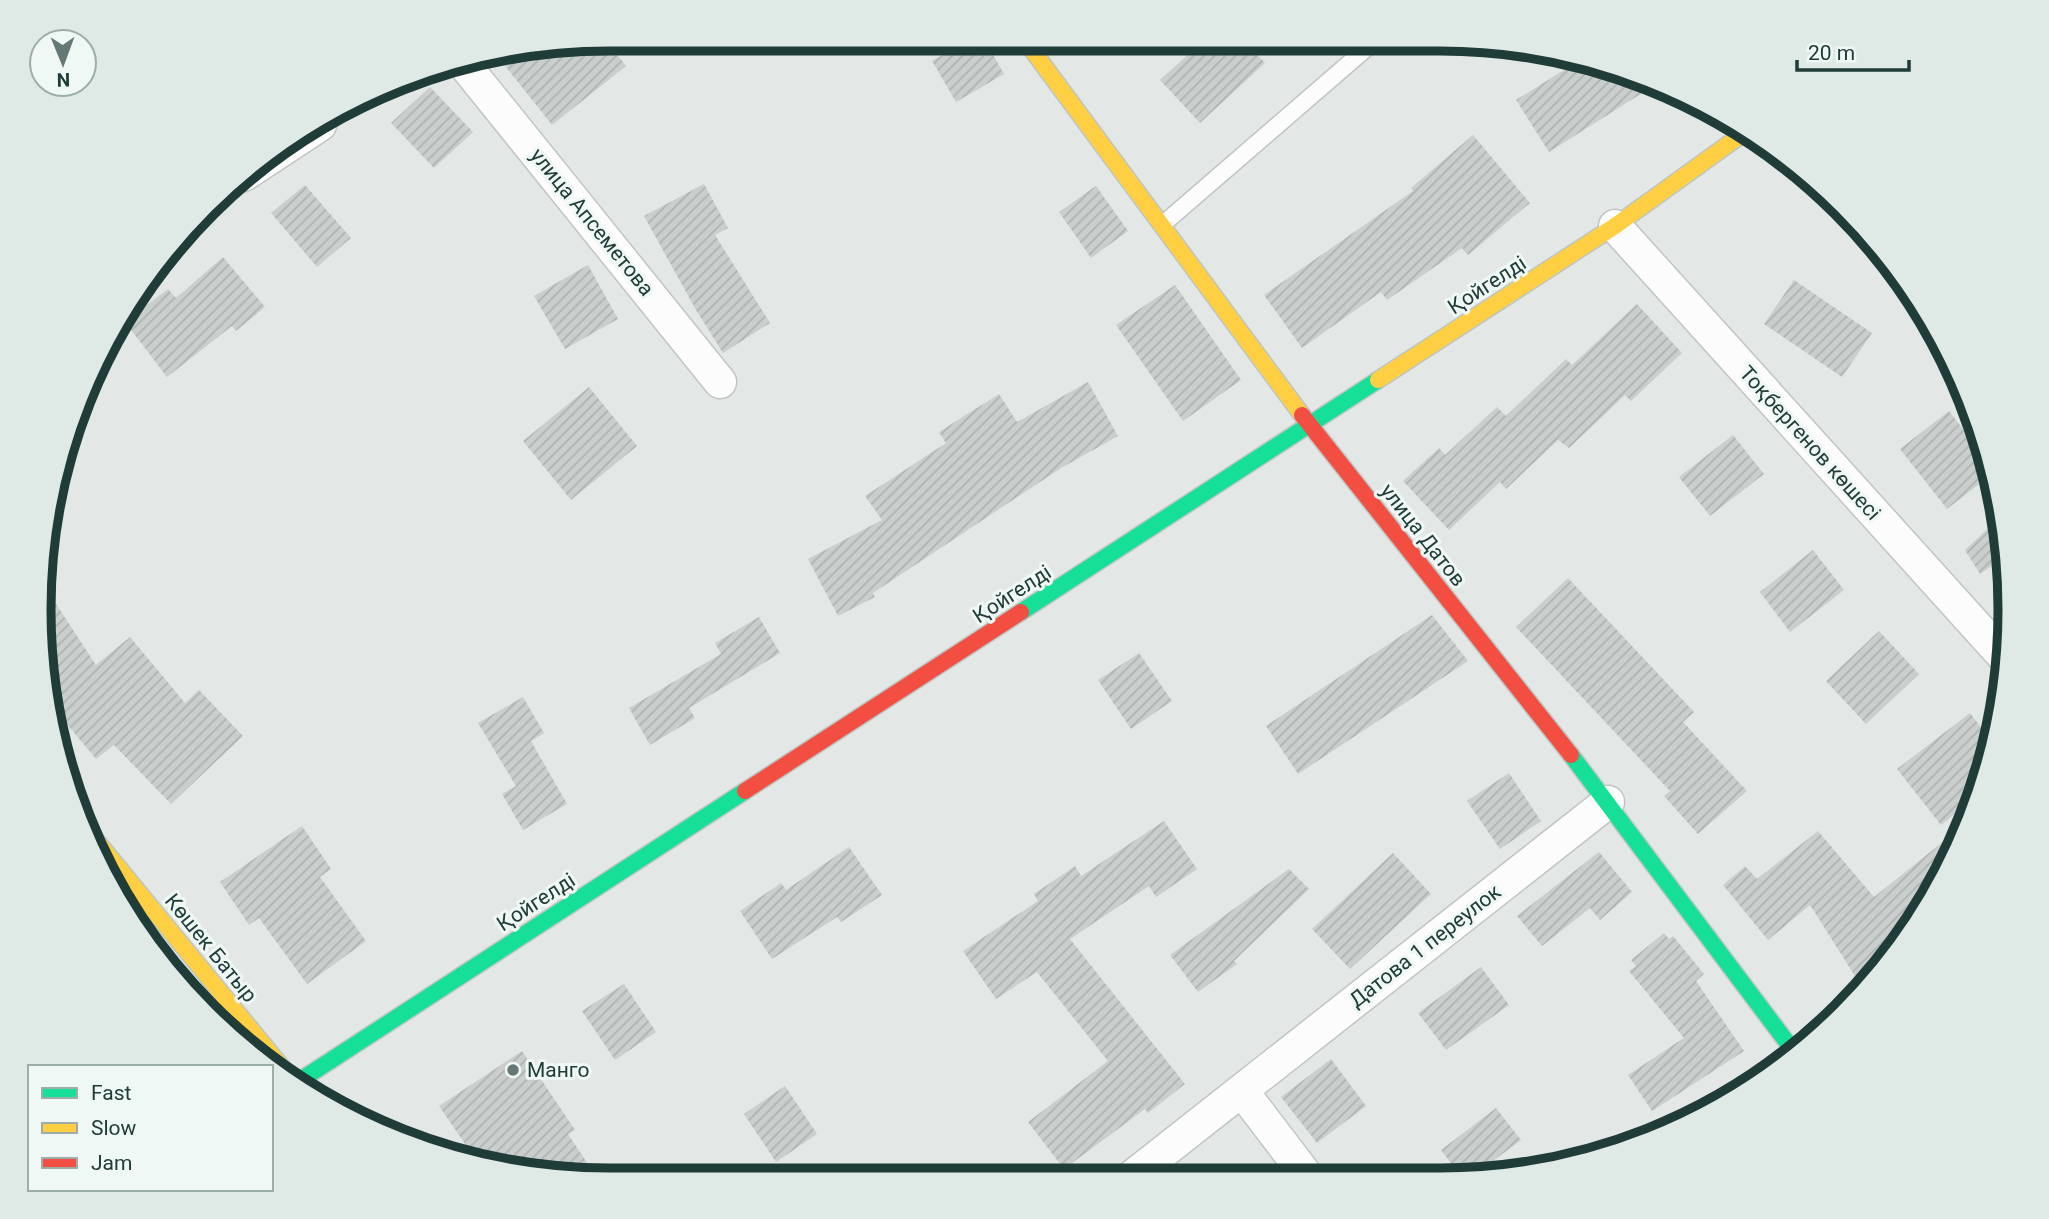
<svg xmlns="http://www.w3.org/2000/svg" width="2049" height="1219" viewBox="0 0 2049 1219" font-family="Roboto,sans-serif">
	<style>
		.building { fill: url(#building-hatch) }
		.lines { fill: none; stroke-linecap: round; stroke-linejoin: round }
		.lane-casing { stroke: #c0c5c4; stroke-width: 19 }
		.street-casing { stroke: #c0c5c4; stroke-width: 35 }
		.fast-casing { stroke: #bec6c4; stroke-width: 19 }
		.slow-casing { stroke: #bec6c4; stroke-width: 19 }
		.jam-casing { stroke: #bec6c4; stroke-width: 19 }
		.lane { stroke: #fbfcfb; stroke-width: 16 }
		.street { stroke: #fbfcfb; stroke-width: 32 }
		.fast { stroke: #16e098; stroke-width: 16 }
		.slow { stroke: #ffcf43; stroke-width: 16 }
		.jam { stroke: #f24e42; stroke-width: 16 }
		.poi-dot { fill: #647876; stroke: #f0f8f5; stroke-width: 2.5 }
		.labels { text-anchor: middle; stroke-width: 6; stroke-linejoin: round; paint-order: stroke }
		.street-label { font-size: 21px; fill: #203c39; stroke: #f0f8f5 }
		.poi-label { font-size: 21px; fill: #203c39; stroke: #f0f8f5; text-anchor: start }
		.rim { fill: none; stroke: #203c39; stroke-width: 9 }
	</style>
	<defs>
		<pattern id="building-hatch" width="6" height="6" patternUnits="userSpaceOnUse" patternTransform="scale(1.75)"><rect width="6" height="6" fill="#cacfce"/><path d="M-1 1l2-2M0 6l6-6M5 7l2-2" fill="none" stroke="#adb3b2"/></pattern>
	</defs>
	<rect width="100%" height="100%" fill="#e3e8e7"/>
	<!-- building -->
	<g class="building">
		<polygon points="605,39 626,66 552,125 498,57"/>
		<polygon points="970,39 984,39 1004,74 956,102 932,61"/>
		<polygon points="1205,39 1243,39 1265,63 1200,123 1160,80"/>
		<polygon points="1580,60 1623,69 1655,85 1549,152 1516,100"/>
		<polygon points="430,87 473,132 434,168 391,123"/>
		<polygon points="1473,135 1530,203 1468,255 1462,248 1387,300 1381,292 1302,348 1264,295 1413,191 1411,188"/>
		<polygon points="704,184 728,228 715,235 770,323 723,353 696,310 644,216"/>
		<polygon points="305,185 351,238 317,267 271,213"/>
		<polygon points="1096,186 1128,231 1091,258 1059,212"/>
		<polygon points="223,257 265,307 236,331 232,326 167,377 125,322 168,289 176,298"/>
		<polygon points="588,265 618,319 565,349 534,296"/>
		<polygon points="1794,280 1872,333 1842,377 1764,324"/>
		<polygon points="1175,285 1241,380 1183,421 1116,325"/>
		<polygon points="1637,304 1682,353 1631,401 1625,395 1569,448 1558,440 1506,489 1500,482 1449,530 1403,481 1439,448 1445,455 1497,407 1506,416 1566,359 1572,365"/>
		<polygon points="1088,382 1118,436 1061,468 873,593 875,597 838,616 808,559 882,520 865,496 946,443 939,432 999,394 1017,422"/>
		<polygon points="589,387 637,446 571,500 523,441"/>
		<polygon points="1949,411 1989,463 1992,474 1947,509 1900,449"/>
		<polygon points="1733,435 1764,474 1710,516 1679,477"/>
		<polygon points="2001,516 2005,557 1980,574 1965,550"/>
		<polygon points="1813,550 1844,590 1790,632 1760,592"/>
		<polygon points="1568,578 1694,712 1683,722 1747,791 1698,834 1664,796 1670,791 1516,627"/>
		<polygon points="43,584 96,665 130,637 185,703 199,690 243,736 171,804 114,745 96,759 55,710 38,609"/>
		<polygon points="1432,615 1468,661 1298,774 1266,726"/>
		<polygon points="759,617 780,653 689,708 695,718 650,745 629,708 721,654 715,643"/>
		<polygon points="1879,631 1919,674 1866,724 1826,681"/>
		<polygon points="1139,653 1172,701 1131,729 1098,680"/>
		<polygon points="523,697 544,733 531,741 567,804 523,830 502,794 516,786 478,723"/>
		<polygon points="1970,713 1993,743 1976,797 1941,825 1897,769"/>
		<polygon points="1509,773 1541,821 1500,849 1467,801"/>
		<polygon points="1164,821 1197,869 1156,897 1149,886 1070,939 1185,1084 1148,1113 1145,1109 1064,1169 1028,1122 1108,1061 1037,972 996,999 963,951 1038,901 1034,894 1075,866 1081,876"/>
		<polygon points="1969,821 1914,927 1862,987 1810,905 1768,940 1723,885 1745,866 1757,879 1818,831 1874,897"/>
		<polygon points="302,826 331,869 320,877 366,941 307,984 259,918 249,925 220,882"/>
		<polygon points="849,847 882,895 841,922 837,917 772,959 740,911 781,883 786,890"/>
		<polygon points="1599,852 1632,892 1600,920 1590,908 1542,946 1517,916"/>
		<polygon points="1393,853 1431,894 1350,969 1312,929"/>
		<polygon points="1289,869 1309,889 1234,961 1237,964 1198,992 1170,955"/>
		<polygon points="1664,933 1669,939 1673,936 1704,974 1696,981 1744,1051 1652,1111 1628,1075 1684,1038 1629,971 1636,966 1631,960"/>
		<polygon points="1481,967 1509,1005 1446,1050 1418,1013"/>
		<polygon points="624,984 656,1032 615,1060 582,1011"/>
		<polygon points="522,1051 575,1130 568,1134 598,1179 572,1179 476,1160 439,1106"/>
		<polygon points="1331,1059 1366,1106 1317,1143 1281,1097"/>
		<polygon points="785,1086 817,1134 776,1162 744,1114"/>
		<polygon points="1496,1108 1521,1140 1469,1179 1463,1179 1441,1150"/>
	</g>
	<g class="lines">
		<defs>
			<polyline id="lane" points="1162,225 1376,40"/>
			<g id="street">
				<polyline points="463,63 720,382"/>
				<polyline points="244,175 320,125"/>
				<polyline points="1615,226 2006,659"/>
				<polyline points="1242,1091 1309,1179"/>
				<polyline points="1129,1179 1608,802"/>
			</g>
			<g id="fast">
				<polyline points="1021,612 1378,380"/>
				<polyline points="1571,755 1795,1053"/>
				<polyline points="293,1085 745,791"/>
			</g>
			<g id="slow">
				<polyline points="1024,39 1302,415"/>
				<polyline points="1378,380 1615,226 1748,130"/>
				<polyline points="91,834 299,1088"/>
			</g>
			<g id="jam">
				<polyline points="1302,415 1571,755"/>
				<polyline points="745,791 1021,612"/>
			</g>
		</defs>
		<!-- lane casing -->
		<use href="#lane" class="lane-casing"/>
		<!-- street casing -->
		<use href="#street" class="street-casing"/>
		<!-- fast casing -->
		<use href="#fast" class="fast-casing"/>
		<!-- slow casing -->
		<use href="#slow" class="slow-casing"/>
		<!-- jam casing -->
		<use href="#jam" class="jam-casing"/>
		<!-- lane -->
		<use href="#lane" class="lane"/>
		<!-- street -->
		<use href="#street" class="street"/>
		<!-- fast -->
		<use href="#fast" class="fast"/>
		<!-- slow -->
		<use href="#slow" class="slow"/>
		<!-- jam -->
		<use href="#jam" class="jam"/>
	</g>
	<!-- markers -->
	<circle class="poi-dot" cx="513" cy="1070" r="7"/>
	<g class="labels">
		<!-- street labels -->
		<g class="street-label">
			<text transform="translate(592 222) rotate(51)" y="7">улица Апсеметова</text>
			<text transform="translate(1487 285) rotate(-33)" y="7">Қойгелді</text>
			<text transform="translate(1810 443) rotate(48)" y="7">Тоқбергенов көшесі</text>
			<text transform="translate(1423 535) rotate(52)" y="7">улица Датов</text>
			<text transform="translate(1012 594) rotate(-33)" y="7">Қойгелді</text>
			<text transform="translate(536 902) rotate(-33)" y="7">Қойгелді</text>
			<text transform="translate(1425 946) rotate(-38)" y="7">Датова 1 переулок</text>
			<text transform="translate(211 948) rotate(51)" y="7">Көшек Батыр</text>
		</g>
		<!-- poi labels -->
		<g class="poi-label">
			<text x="527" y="1077">Манго</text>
		</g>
	</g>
	<!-- crop -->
	<path d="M0 0H2049V1219H0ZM609 51H1440A558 558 0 0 1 1998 609V610A558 558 0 0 1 1440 1168H609A558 558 0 0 1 51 610V609A558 558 0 0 1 609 51Z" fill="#dfe9e6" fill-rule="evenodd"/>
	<path class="rim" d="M609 51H1440A558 558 0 0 1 1998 609V610A558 558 0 0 1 1440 1168H609A558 558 0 0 1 51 610V609A558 558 0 0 1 609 51Z"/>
	<!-- legend -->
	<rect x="28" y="1065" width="245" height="126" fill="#f0f8f5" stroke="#9dadaa" stroke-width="2"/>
	<rect x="42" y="1088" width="35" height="10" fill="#16e098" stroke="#9dadaa" stroke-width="2"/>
	<text x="91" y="1100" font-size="21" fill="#203c39">Fast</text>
	<rect x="42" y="1123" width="35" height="10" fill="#ffcf43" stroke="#9dadaa" stroke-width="2"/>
	<text x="91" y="1135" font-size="21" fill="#203c39">Slow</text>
	<rect x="42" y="1158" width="35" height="10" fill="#f24e42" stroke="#9dadaa" stroke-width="2"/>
	<text x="91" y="1170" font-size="21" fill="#203c39">Jam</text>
	<!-- north arrow -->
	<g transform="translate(63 63) rotate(179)"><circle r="33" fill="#f0f8f5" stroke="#9dadaa" stroke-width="2"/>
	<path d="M0-5L12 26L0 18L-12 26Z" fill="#647876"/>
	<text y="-10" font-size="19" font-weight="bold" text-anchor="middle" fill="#203c39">N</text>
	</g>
	<!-- scale -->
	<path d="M1797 60v10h112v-10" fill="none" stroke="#203c39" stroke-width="3.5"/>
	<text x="1808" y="60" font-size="21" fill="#203c39" stroke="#f0f8f5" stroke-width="5" paint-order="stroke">20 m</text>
</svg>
